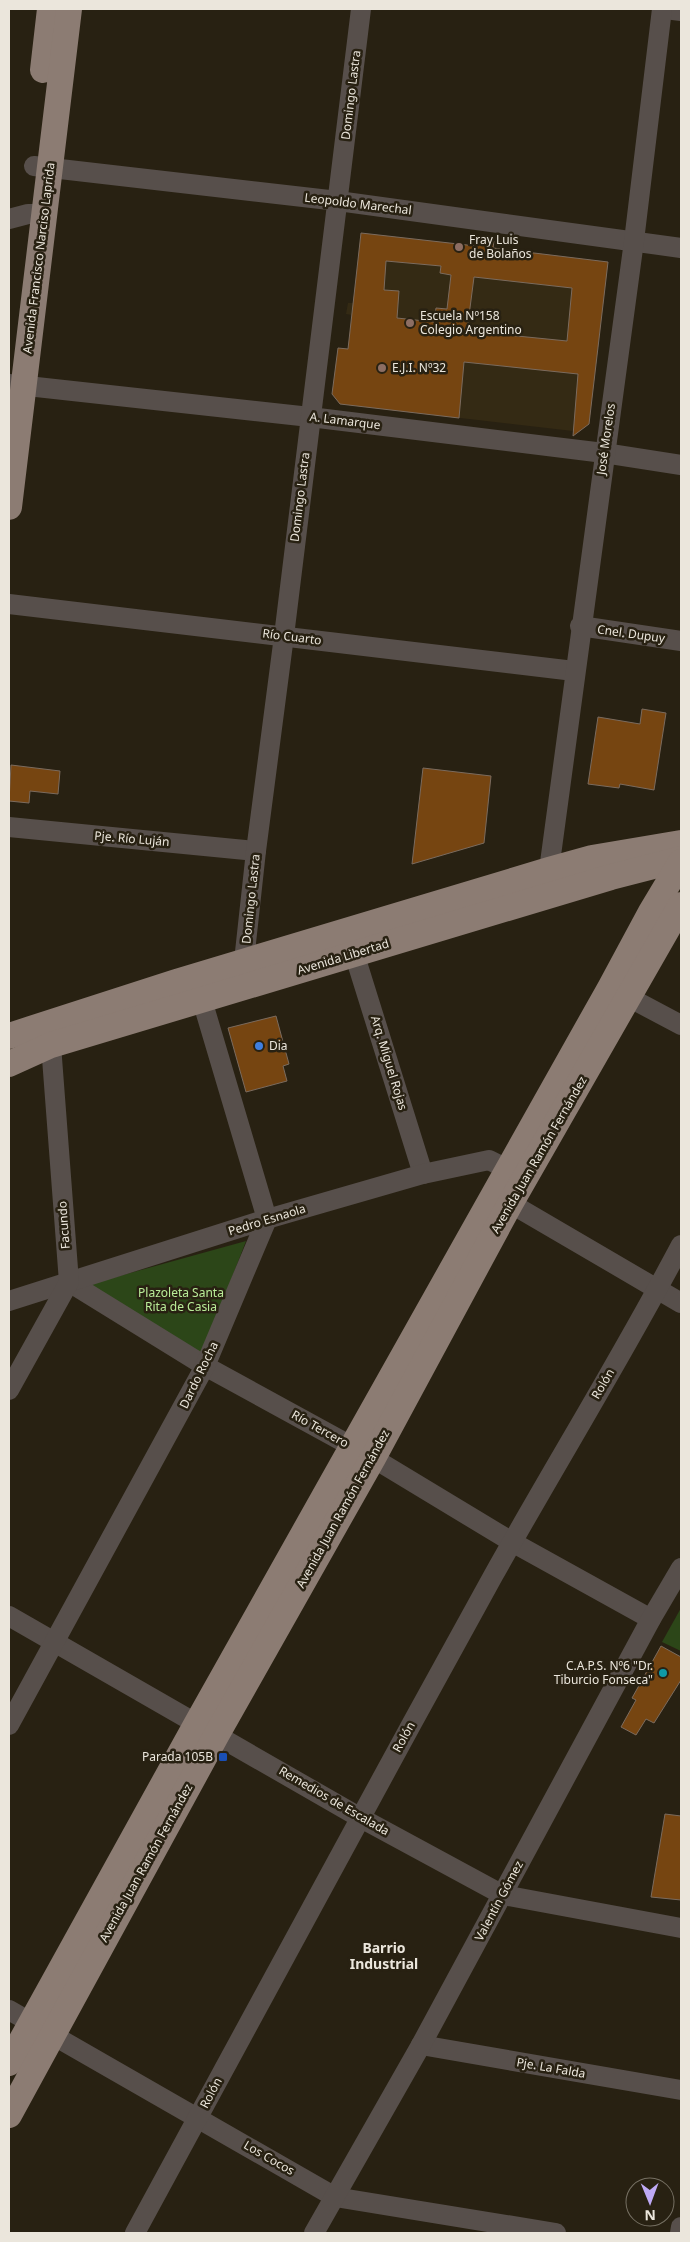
<svg xmlns="http://www.w3.org/2000/svg" width="690" height="2242" viewBox="0 0 690 2242" font-family="'Noto Sans',sans-serif">
	<style>
		.built { fill: #342a14 }
		.green { fill: #2c4618 }
		.building { fill: #764511; stroke: #7b6b5e; fill-rule: evenodd }
		.lines { fill: none; stroke-linecap: round; stroke-linejoin: round }
		.minor { stroke: #574f4b; stroke-width: 20 }
		.major { stroke: #8c7c73; stroke-width: 26 }
		.education-dot { fill: #8d6e63; stroke: #282112; stroke-width: 2 }
		.shop-dot { fill: #3f7fe0; stroke: #282112; stroke-width: 2 }
		.culture-dot { fill: #0f9aa8; stroke: #282112; stroke-width: 2 }
		.transit-dot { fill: #1a4fb4; stroke: #282112; stroke-width: 2 }
		.labels { text-anchor: middle; stroke-width: 5; stroke-linejoin: round; paint-order: stroke }
		.street-label { font-size: 12px; fill: #ebe6dc; stroke: #282112 }
		.poi-label { font-size: 12px; fill: #ebe6dc; stroke: #282112; text-anchor: start }
		.park-label { font-size: 12px; fill: #b9ec98; stroke: #282112 }
		.neighbourhood-label { font-size: 14px; font-weight: bold; fill: #ebe6dc; stroke: #282112 }
	</style>
	<rect width="100%" height="100%" fill="#282112"/>
	<!-- built -->
	<polygon class="built" points="361,233 476,246 477,240 494,241 494,248 608,262 589,424 579,431 573,431 340,404 332,394 338,348 348,349 352,315 346,314 348,303 354,303"/>
	<!-- green -->
	<g class="green">
		<polygon points="246,1241 201,1358 83,1286"/>
		<polygon points="681,1608 681,1651 662,1642"/>
	</g>
	<!-- building -->
	<g class="building">
		<path d="M361 233 476 246 477 240 494 241 493 248 608 262 589 424 573 436 578 374 464 362 459 418 340 404 332 394 338 348 348 349ZM386 261 441 266 440 273 451 275 447 309 436 308 434 322 397 318 399 291 384 290ZM474 277 572 288 567 341 467 331Z"/>
		<polygon points="642,709 666,713 654,790 620,784 619,788 588,784 598,717 640,724"/>
		<polygon points="11,765 60,771 58,794 30,791 29,803 9,801"/>
		<polygon points="423,768 491,776 484,843 412,864"/>
		<polygon points="276,1016 289,1064 283,1066 287,1081 246,1092 228,1028"/>
		<polygon points="661,1646 681,1657 681,1680 654,1723 646,1719 636,1735 621,1727 636,1700 632,1698"/>
		<polygon points="665,1814 681,1816 681,1900 651,1897"/>
	</g>
	<g class="lines">
		<!-- minor -->
		<g class="minor">
			<polyline points="665,9 681,11"/>
			<polyline points="34,166 338,201 681,248"/>
			<polyline points="9,219 28,214 44,214"/>
			<polyline points="9,384 310,417 604,453 681,465"/>
			<polyline points="9,604 574,671"/>
			<polyline points="580,626 681,641"/>
			<polyline points="9,827 256,851"/>
			<polyline points="549,870 634,241 662,9"/>
			<polyline points="354,953 423,1174"/>
			<polyline points="249,974 244,961 256,851 284,636 361,9"/>
			<polyline points="617,991 681,1025"/>
			<polyline points="498,1196 681,1303"/>
			<polyline points="69,1282 205,1366 373,1458 512,1542 651,1619"/>
			<polyline points="9,1301 267,1219 423,1174 489,1160 521,1176"/>
			<polyline points="9,1390 69,1282 51,1045"/>
			<polyline points="9,1616 359,1817 503,1895 681,1928"/>
			<polyline points="9,1725 205,1366 267,1219 202,1000"/>
			<polyline points="9,2010 335,2197 556,2233"/>
			<polyline points="421,2045 681,2090"/>
			<path d="M135 2233C255 2014 372 1794 493 1576 555 1465 622 1357 681 1245"/>
			<polyline points="314,2233 421,2045 651,1619 681,1568"/>
			<polyline points="680,2233 681,2227"/>
		</g>
		<!-- major -->
		<g class="major">
			<polyline points="43,70 50,9"/>
			<polyline points="9,507 69,9"/>
			<polyline points="9,1036 176,982 549,870 592,858 681,843"/>
			<polyline points="9,1064 51,1045 611,877 681,859"/>
			<polyline points="9,2063 197,1723 610,988 651,912 681,862"/>
			<polyline points="9,2115 217,1734 373,1458 510,1204 681,905"/>
		</g>
	</g>
	<!-- markers -->
	<g class="education-dot">
		<circle cx="459" cy="247" r="5"/>
		<circle cx="410" cy="323" r="5"/>
		<circle cx="382" cy="368" r="5"/>
	</g>
	<circle class="shop-dot" cx="259" cy="1046" r="5"/>
	<circle class="culture-dot" cx="663" cy="1673" r="5"/>
	<rect class="transit-dot" x="218" y="1752" width="10" height="10" rx="2.5"/>
	<g class="labels">
		<!-- street labels -->
		<g class="street-label">
			<text transform="translate(351 95) rotate(-83)" y="4">Domingo Lastra</text>
			<text transform="translate(358 204) rotate(7)" y="4">Leopoldo Marechal</text>
			<text transform="translate(39 258) rotate(-83)" y="4">Avenida Francisco Narciso Laprida</text>
			<text transform="translate(345 421) rotate(7)" y="4">A. Lamarque</text>
			<text transform="translate(606 439) rotate(-82)" y="4">José Morelos</text>
			<text transform="translate(300 497) rotate(-83)" y="4">Domingo Lastra</text>
			<text transform="translate(631 634) rotate(8)" y="4">Cnel. Dupuy</text>
			<text transform="translate(292 637) rotate(7)" y="4">Río Cuarto</text>
			<text transform="translate(132 839) rotate(5)" y="4">Pje. Río Luján</text>
			<text transform="translate(251 899) rotate(-84)" y="4">Domingo Lastra</text>
			<text transform="translate(343 957) rotate(-17)" y="4">Avenida Libertad</text>
			<text transform="translate(389 1063) rotate(73)" y="4">Arq. Miguel Rojas</text>
			<text transform="translate(539 1155) rotate(-60)" y="4">Avenida Juan Ramón Fernández</text>
			<text transform="translate(267 1220) rotate(-17)" y="4">Pedro Esnaola</text>
			<text transform="translate(64 1225) rotate(-94)" y="4">Facundo</text>
			<text transform="translate(199 1375) rotate(-64)" y="4">Dardo Rocha</text>
			<text transform="translate(603 1384) rotate(-60)" y="4">Rolón</text>
			<text transform="translate(320 1429) rotate(29)" y="4">Río Tercero</text>
			<text transform="translate(343 1509) rotate(-61)" y="4">Avenida Juan Ramón Fernández</text>
			<text transform="translate(404 1737) rotate(-61)" y="4">Rolón</text>
			<text transform="translate(334 1801) rotate(30)" y="4">Remedios de Escalada</text>
			<text transform="translate(146 1863) rotate(-61)" y="4">Avenida Juan Ramón Fernández</text>
			<text transform="translate(499 1901) rotate(-62)" y="4">Valentín Gómez</text>
			<text transform="translate(551 2068) rotate(10)" y="4">Pje. La Falda</text>
			<text transform="translate(211 2093) rotate(-62)" y="4">Rolón</text>
			<text transform="translate(269 2158) rotate(30)" y="4">Los Cocos</text>
		</g>
		<!-- poi labels -->
		<g class="poi-label">
			<text x="469" y="244">Fray Luis<tspan x="469" dy="14">de Bolaños</tspan></text>
			<text x="420" y="320">Escuela Nº158<tspan x="420" dy="14">Colegio Argentino</tspan></text>
			<text x="392" y="372">E.J.I. Nº32</text>
			<text x="269" y="1050">Dia</text>
			<text x="653" y="1670" text-anchor="end">C.A.P.S. Nº6 "Dr.<tspan x="653" dy="14">Tiburcio Fonseca"</tspan></text>
			<text x="213" y="1761" text-anchor="end">Parada 105B</text>
		</g>
		<!-- park labels -->
		<g class="park-label">
			<text x="181" y="1297">Plazoleta Santa<tspan x="181" dy="14">Rita de Casia</tspan></text>
		</g>
		<!-- neighbourhood labels -->
		<g class="neighbourhood-label">
			<text x="384" y="1953">Barrio<tspan x="384" dy="16">Industrial</tspan></text>
		</g>
	</g>
	<!-- border -->
	<rect width="690" height="2242" fill="none" stroke="#ebe6dc" stroke-width="20"/>
	<!-- north arrow -->
	<g transform="translate(650 2202) rotate(179)"><circle r="24" fill="#282112" stroke="#767063"/>
	<path d="M0-4L9 19L0 12L-9 19Z" fill="#bea9f5"/>
	<text y="-8" font-size="14" font-weight="bold" text-anchor="middle" fill="#ebe6dc">N</text>
	</g>
</svg>
